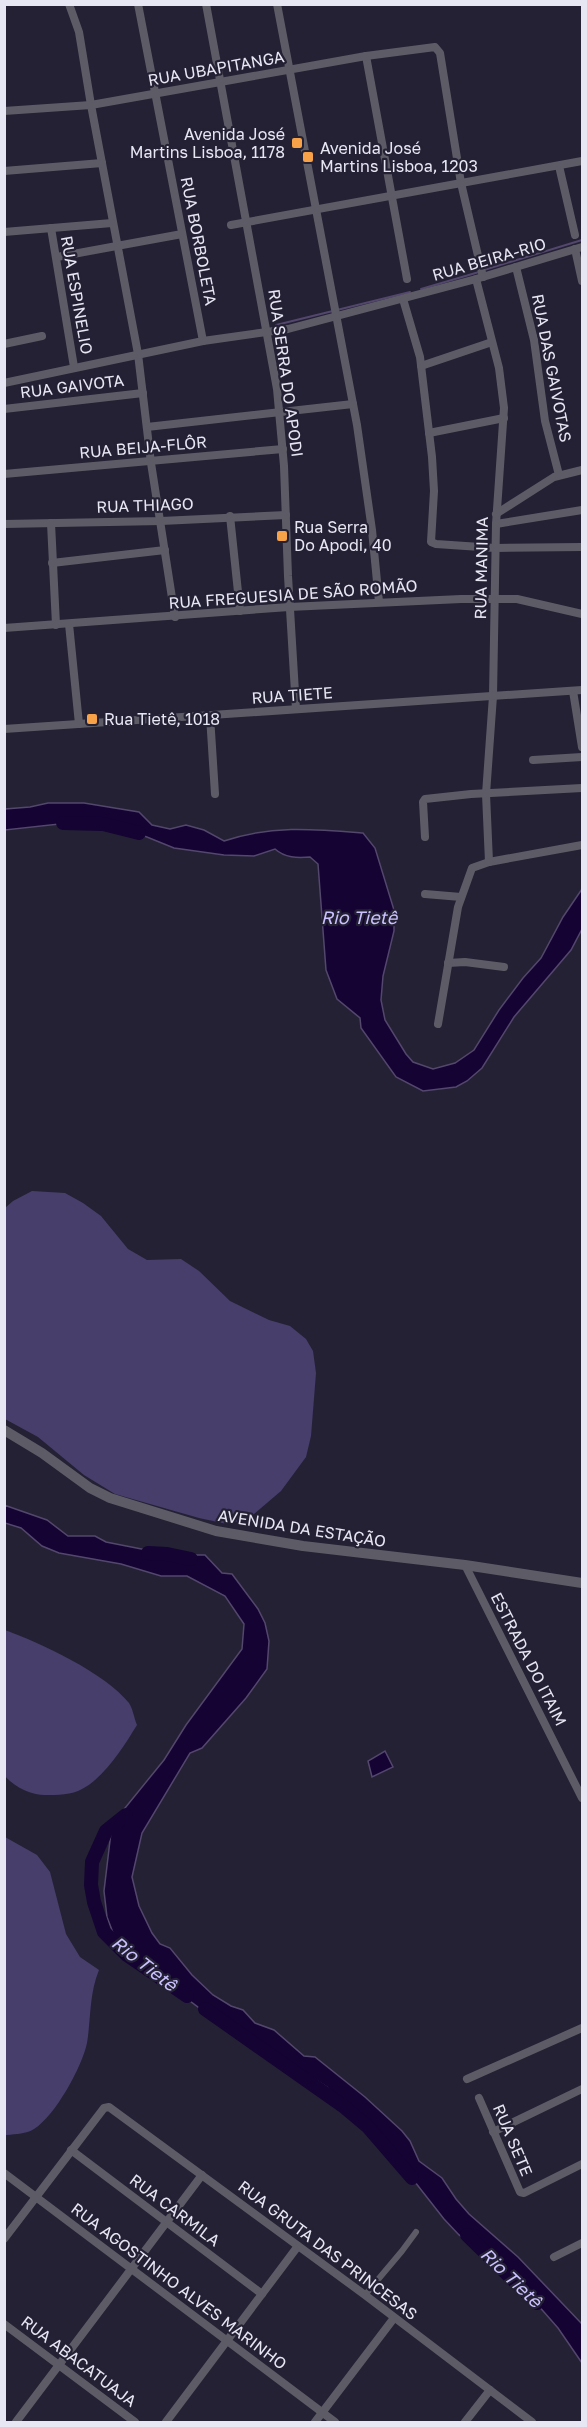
<svg xmlns="http://www.w3.org/2000/svg" width="587" height="2427" viewBox="0 0 587 2427" font-family="'Golos Text',sans-serif">
	<style>
		.green { fill: #473e6c }
		.water { fill: #140333; stroke: #53476d; stroke-width: 1.5 }
		.lines { fill: none; stroke-linecap: round; stroke-linejoin: round }
		.stream { stroke: #53476d; stroke-width: 2 }
		.river { stroke: #140333; stroke-width: 14 }
		.pedestrian { stroke: #5d5c66; stroke-width: 6 }
		.minor { stroke: #5d5c66; stroke-width: 8 }
		.tertiary { stroke: #5d5c66; stroke-width: 10 }
		.poi-dot { fill: #f7a248; stroke: #242134; stroke-width: 2 }
		.labels { text-anchor: middle; stroke-width: 4.5; stroke-linejoin: round; paint-order: stroke }
		.street-label { font-size: 16px; fill: #e7e6f3; stroke: #242134 }
		.poi-label { font-size: 16px; fill: #e7e6f3; stroke: #242134; text-anchor: start }
		.water-label { font-size: 18px; font-style: italic; fill: #cac1fe; stroke: #242134 }
	</style>
	<rect width="100%" height="100%" fill="#242134"/>
	<!-- green -->
	<g class="green">
		<polygon points="32,1191 65,1193 83,1203 101,1216 128,1249 147,1260 181,1259 199,1271 230,1301 269,1320 290,1326 306,1339 313,1351 316,1373 311,1436 306,1457 281,1491 248,1519 227,1524 199,1518 115,1494 84,1475 38,1437 5,1419 5,1208 13,1201"/>
		<path d="M5 1630C41 1643 105 1673 129 1703 133 1709 134 1718 137 1725 124 1746 105 1777 82 1789 72 1795 57 1795 45 1795 31 1795 14 1787 5 1776Z"/>
		<path d="M5 1837 37 1855 50 1872 66 1934 80 1957 99 1970C89 1994 91 2019 87 2043 82 2067 55 2116 34 2129 26 2134 16 2134 7 2135H4Z"/>
	</g>
	<!-- water -->
	<g class="water">
		<path d="M48 803H84L139 812 152 825 170 829 186 825 204 830 224 841C271 825 314 829 363 833L375 848 394 910V931L383 976 381 1000 385 1020 406 1054 413 1062 433 1069 455 1063 474 1050 499 1010 523 978 541 958 563 917 582 889V929L571 950 514 1017 482 1068 467 1081 456 1087 423 1091 396 1077 361 1028 360 1018 337 999 326 970 318 864 310 857C297 858 285 858 275 849L254 856 224 855 174 848 137 833 96 820 5 830V809L30 807Z"/>
		<polygon points="4,1505 47,1520 68,1536 95,1536 106,1542 172,1555 205,1555 222,1573 232,1574 258,1609 265,1623 269,1641 267,1669 246,1698 202,1748 190,1753 142,1833 132,1877 139,1906 152,1933 160,1944 170,1948 192,1975 213,1995 231,2006 243,2010 255,2023 274,2030 304,2056 315,2057 365,2097 402,2131 410,2141 419,2161 442,2178 456,2199 469,2214 518,2257 582,2324 582,2363 558,2328 529,2295 488,2253 459,2235 444,2219 393,2154 327,2087 240,2030 206,2013 134,1959 115,1938 107,1917 104,1891 112,1824 164,1760 186,1725 242,1649 244,1624 225,1596 187,1576 161,1576 121,1564 59,1553 42,1546 21,1528 5,1523"/>
		<polygon points="385,1751 393,1767 372,1777 368,1761"/>
	</g>
	<g class="lines">
		<!-- stream -->
		<g class="stream">
			<polyline points="484,270 582,240"/>
			<polyline points="421,289 479,272"/>
			<polyline points="276,325 410,292"/>
		</g>
		<!-- river -->
		<g class="river">
			<polyline points="63,823 103,824 139,833"/>
			<polyline points="148,1553 167,1554 191,1559"/>
			<polyline points="126,1815 106,1831 92,1862 91,1885 94,1902 104,1932 127,1955 187,1996"/>
			<polyline points="205,2009 343,2106 368,2127 412,2178"/>
			<polyline points="467,2235 537,2303"/>
		</g>
		<!-- pedestrian -->
		<polyline class="pedestrian" points="365,2295 402,2251 416,2232"/>
		<!-- minor -->
		<g class="minor">
			<polyline points="69,4 79,32 91,105 138,354 151,463 175,617"/>
			<polyline points="138,4 203,341"/>
			<polyline points="206,4 277,389 284,466 288,576 296,709"/>
			<polyline points="277,4 357,425 372,530 379,602"/>
			<polyline points="366,56 407,279"/>
			<polyline points="4,111 91,105 366,56 435,47 440,53 461,183 483,277"/>
			<polyline points="559,166 575,235"/>
			<polyline points="4,171 102,163"/>
			<polyline points="231,225 582,161"/>
			<polyline points="51,228 74,367"/>
			<polyline points="4,232 112,223"/>
			<polyline points="575,249 582,281"/>
			<polyline points="57,257 182,234"/>
			<polyline points="516,267 534,340 545,421 559,475"/>
			<polyline points="476,279 499,368 504,408 496,524 493,696 486,794 489,862"/>
			<polyline points="403,299 420,357 432,457 434,491 431,542 436,544 495,548 582,547"/>
			<polyline points="4,344 42,336"/>
			<polyline points="421,366 492,342"/>
			<polyline points="4,383 203,341 288,329 476,279 582,247"/>
			<polyline points="4,409 143,393"/>
			<polyline points="147,427 353,404"/>
			<polyline points="429,433 504,418"/>
			<polyline points="4,474 283,449"/>
			<polyline points="496,514 554,477 582,470"/>
			<polyline points="230,516 240,611"/>
			<polyline points="51,523 56,625"/>
			<polyline points="4,524 161,521 286,515"/>
			<polyline points="496,524 582,510"/>
			<polyline points="52,563 165,550"/>
			<polyline points="69,624 79,724"/>
			<polyline points="4,628 289,607 461,599 517,599 582,614"/>
			<polyline points="573,691 582,747"/>
			<polyline points="210,716 215,794"/>
			<polyline points="4,729 582,690"/>
			<polyline points="533,760 582,757"/>
			<polyline points="425,837 423,802 425,799 471,794 582,788"/>
			<polyline points="425,894 461,897"/>
			<polyline points="448,963 465,962 504,967"/>
			<polyline points="438,1024 458,907 472,868 489,862 582,845"/>
			<polyline points="465,1565 582,1798"/>
			<polyline points="467,2079 582,2028"/>
			<polyline points="479,2098 520,2192 524,2193 582,2164"/>
			<polyline points="493,2132 582,2089"/>
			<polyline points="71,2150 262,2294"/>
			<polyline points="4,2173 335,2422"/>
			<polyline points="4,2239 104,2108 109,2107 365,2295 532,2422"/>
			<polyline points="554,2257 582,2243"/>
			<polyline points="4,2324 135,2422"/>
			<polyline points="16,2422 202,2175"/>
			<polyline points="166,2422 298,2246"/>
			<polyline points="315,2422 394,2318"/>
			<polyline points="465,2422 490,2390"/>
		</g>
		<!-- tertiary -->
		<polyline class="tertiary" points="4,1430 42,1453 90,1488 110,1498 216,1531 303,1546 465,1565 582,1583"/>
	</g>
	<!-- markers -->
	<g class="poi-dot">
		<rect x="291" y="137" width="12" height="12" rx="3"/>
		<rect x="302" y="151" width="12" height="12" rx="3"/>
		<rect x="276" y="530" width="12" height="12" rx="3"/>
		<rect x="86" y="713" width="12" height="12" rx="3"/>
	</g>
	<g class="labels">
		<!-- street labels -->
		<g class="street-label">
			<text transform="translate(216 68) rotate(-10)" y="6">RUA UBAPITANGA</text>
			<text transform="translate(199 241) rotate(79)" y="6">RUA BORBOLETA</text>
			<text transform="translate(489 259) rotate(-16)" y="6">RUA BEIRA-RIO</text>
			<text transform="translate(77 295) rotate(80)" y="6">RUA ESPINELIO</text>
			<text transform="translate(552 368) rotate(79)" y="6">RUA DAS GAIVOTAS</text>
			<text transform="translate(286 373) rotate(82)" y="6">RUA SERRA DO APODI</text>
			<text transform="translate(72 386) rotate(-7)" y="6">RUA GAIVOTA</text>
			<text transform="translate(143 447) rotate(-5)" y="6">RUA BEIJA-FLÔR</text>
			<text transform="translate(145 505) rotate(-2)" y="6">RUA THIAGO</text>
			<text transform="translate(481 568) rotate(-89)" y="6">RUA MANIMA</text>
			<text transform="translate(293 594) rotate(-4)" y="6">RUA FREGUESIA DE SÃO ROMÃO</text>
			<text transform="translate(292 695) rotate(-4)" y="6">RUA TIETE</text>
			<text transform="translate(302 1528) rotate(9)" y="6">AVENIDA DA ESTAÇÃO</text>
			<text transform="translate(529 1659) rotate(63)" y="6">ESTRADA DO ITAIM</text>
			<text transform="translate(513 2140) rotate(67)" y="6">RUA SETE</text>
			<text transform="translate(175 2210) rotate(37)" y="6">RUA CARMILA</text>
			<text transform="translate(328 2250) rotate(37)" y="6">RUA GRUTA DAS PRINCESAS</text>
			<text transform="translate(179 2286) rotate(37)" y="6">RUA AGOSTINHO ALVES MARINHO</text>
			<text transform="translate(79 2361) rotate(37)" y="6">RUA ABACATUAJA</text>
		</g>
		<!-- poi labels -->
		<g class="poi-label">
			<text x="285" y="140" text-anchor="end">Avenida José<tspan x="285" dy="18">Martins Lisboa, 1178</tspan></text>
			<text x="320" y="154">Avenida José<tspan x="320" dy="18">Martins Lisboa, 1203</tspan></text>
			<text x="294" y="533">Rua Serra<tspan x="294" dy="18">Do Apodi, 40</tspan></text>
			<text x="104" y="725">Rua Tietê, 1018</text>
		</g>
		<!-- water labels -->
		<g class="water-label">
			<text x="359" y="924">Rio Tietê</text>
			<text transform="translate(144 1964) rotate(38)" y="6">Rio Tietê</text>
			<text transform="translate(511 2278) rotate(44)" y="6">Rio Tietê</text>
		</g>
	</g>
	<!-- border -->
	<rect width="587" height="2427" fill="none" stroke="#e7e6f3" stroke-width="12"/>
</svg>
